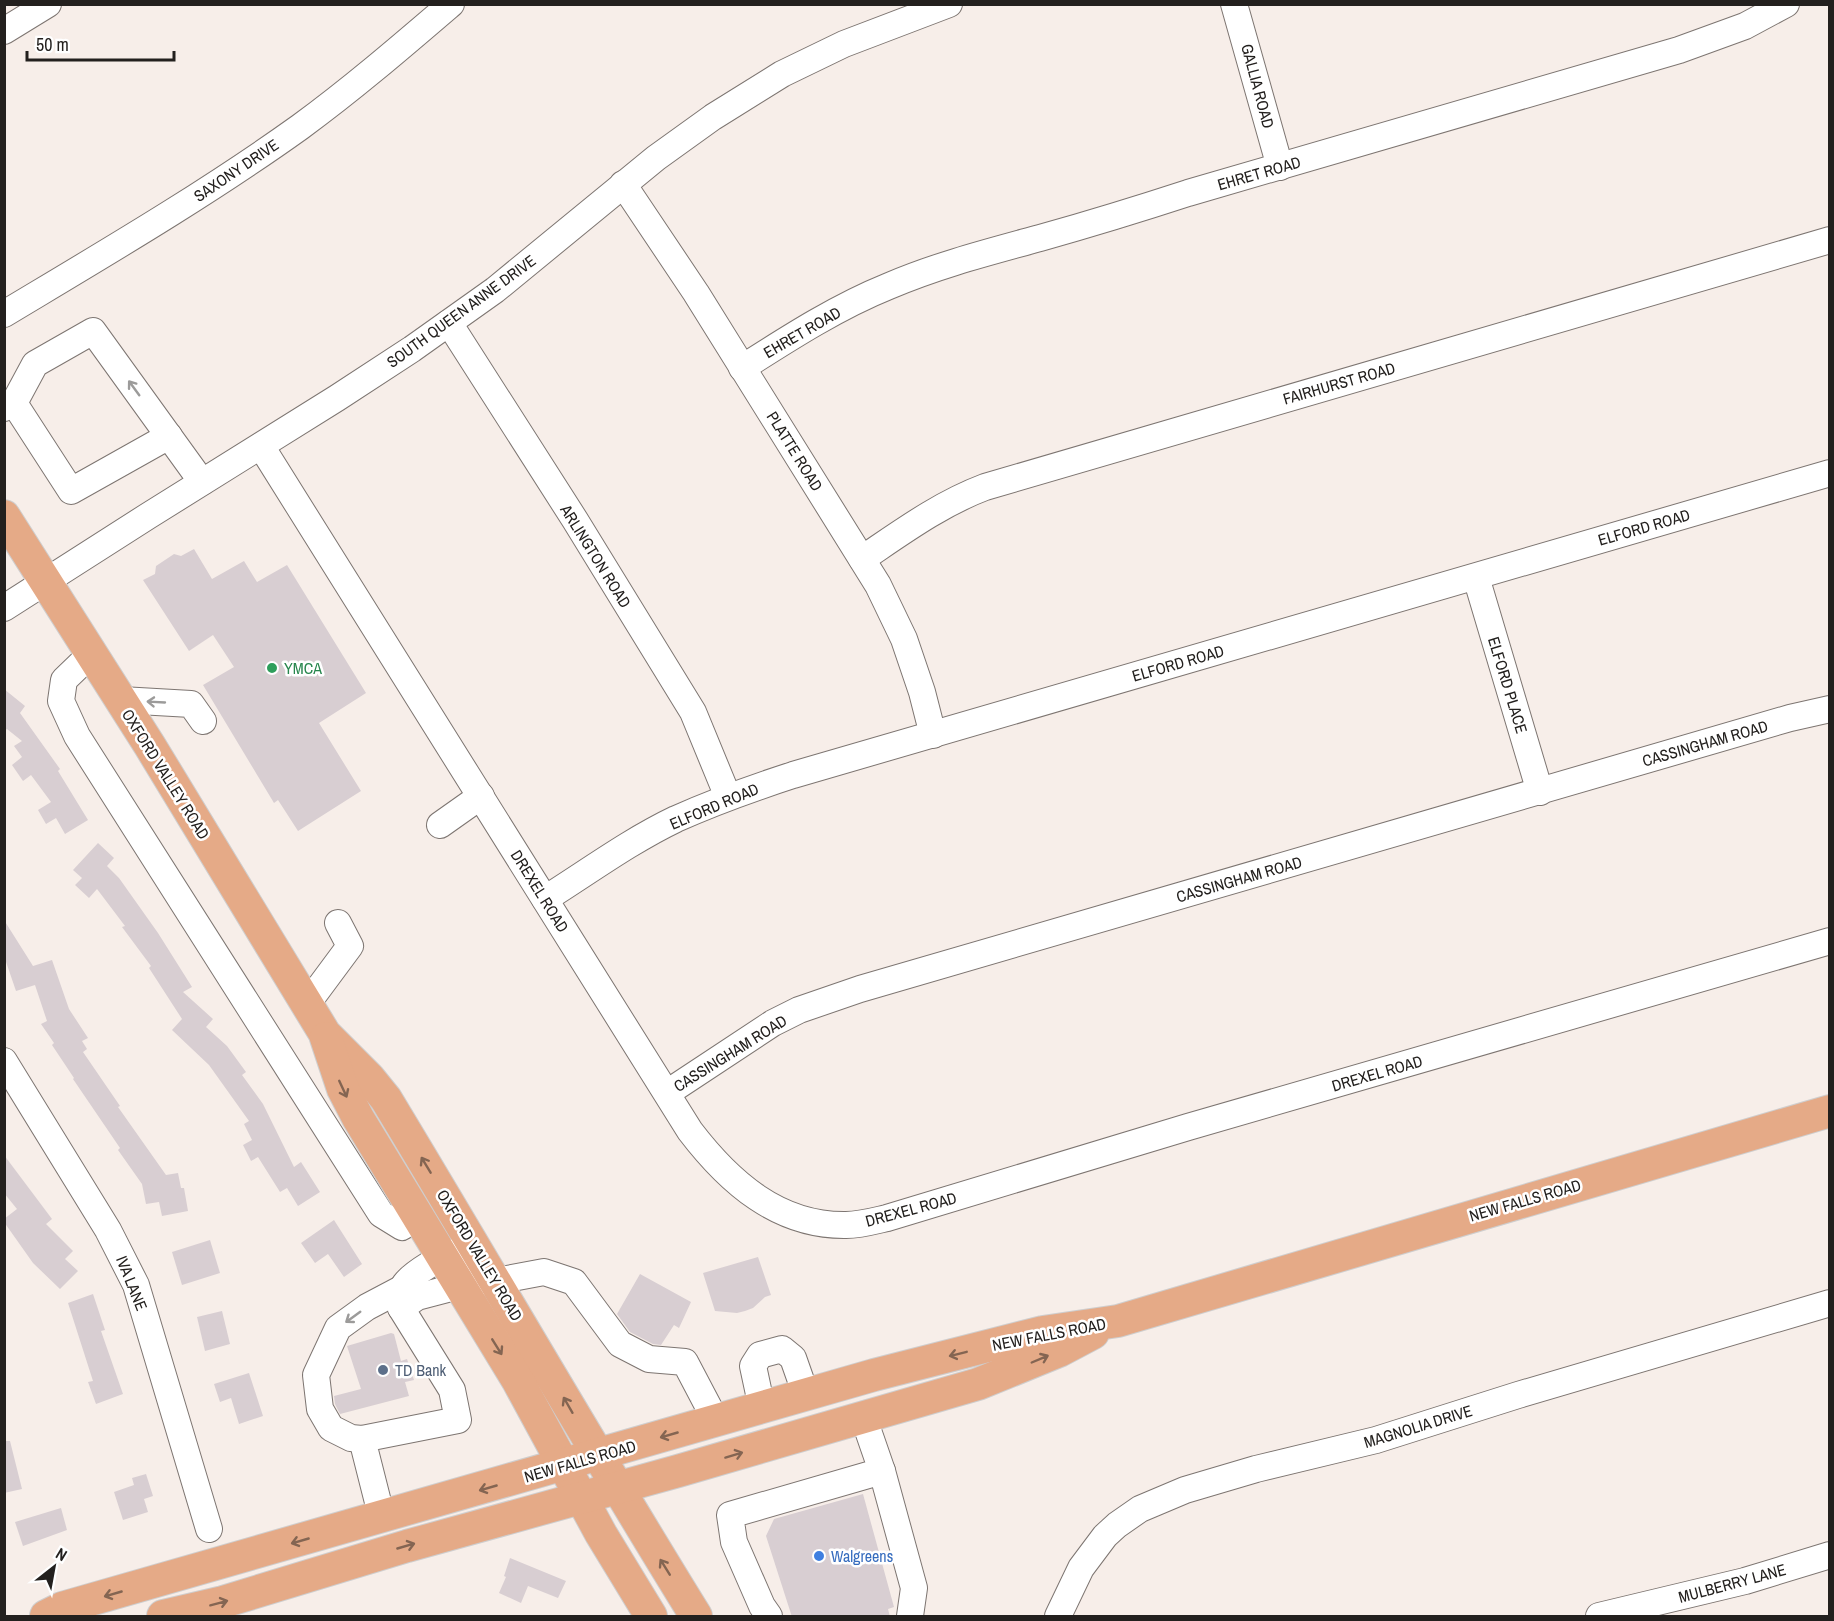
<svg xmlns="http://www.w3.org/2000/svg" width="1834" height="1621" viewBox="0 0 1834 1621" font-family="'Archivo Narrow',sans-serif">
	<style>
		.building { fill: #d8ced2 }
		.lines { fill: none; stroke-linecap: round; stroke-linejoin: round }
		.minor-casing { stroke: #7d7571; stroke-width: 28 }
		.major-casing { stroke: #cfcece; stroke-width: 34 }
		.minor { stroke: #fff; stroke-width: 26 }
		.major { stroke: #e5aa87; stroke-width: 32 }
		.oneway { stroke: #9c9b9a }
		.oneway2 { stroke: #846552 }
		.leisure-dot { fill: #2e9e5b; stroke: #fff; stroke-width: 2 }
		.service-dot { fill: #5c6f8a; stroke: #fff; stroke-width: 2 }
		.shop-dot { fill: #3f7fe0; stroke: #fff; stroke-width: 2 }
		.labels { text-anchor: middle; stroke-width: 5; stroke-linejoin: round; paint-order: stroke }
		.street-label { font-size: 16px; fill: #23201e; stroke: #fff }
		.leisure-label { font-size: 16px; fill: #27864d; stroke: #fff; text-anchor: start }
		.service-label { font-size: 16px; fill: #4e5e75; stroke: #fff; text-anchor: start }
		.shop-label { font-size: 16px; fill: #366cbe; stroke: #fff; text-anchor: start }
	</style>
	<rect width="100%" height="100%" fill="#f7eee9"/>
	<!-- building -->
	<g class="building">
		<polygon points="194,549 212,579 244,561 257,582 287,565 366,693 319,723 361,791 298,831 278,800 274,803 203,685 234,667 213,635 189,651 143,580 155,574 156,566 174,554 181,556"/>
		<polygon points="4,689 25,706 20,713 60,769 58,771 88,820 65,834 56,818 46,824 38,810 51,802 31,775 23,781 12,765 22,757 14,746 22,741 7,729 4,731"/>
		<polygon points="98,843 114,858 107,866 119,878 158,933 192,987 183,992 213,1019 206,1027 227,1046 246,1072 242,1075 263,1104 294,1167 301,1162 320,1192 298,1206 287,1188 280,1192 258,1157 251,1161 243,1145 252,1140 244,1124 249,1121 209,1065 172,1030 182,1019 149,968 151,966 122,927 125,926 97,889 89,898 75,885 82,878 73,870"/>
		<polygon points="4,920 33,966 52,960 69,1009 88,1038 82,1041 87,1049 83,1052 120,1106 118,1107 166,1175 178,1173 181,1188 184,1188 188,1211 162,1216 159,1202 146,1204 142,1184 118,1150 120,1148 73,1079 74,1078 52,1045 54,1043 41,1024 47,1021 35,985 16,991 4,956"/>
		<polygon points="4,1155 52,1219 46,1224 73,1251 65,1259 78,1271 60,1289 33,1263 4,1222 4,1219 17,1209 4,1193"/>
		<polygon points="334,1220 362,1264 344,1277 328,1254 315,1263 301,1243"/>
		<polygon points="210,1240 220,1273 182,1285 172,1252"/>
		<polygon points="758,1257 771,1295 765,1297 753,1308 745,1311 737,1313 715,1311 703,1273"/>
		<polygon points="640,1274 691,1302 679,1328 674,1325 661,1345 653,1344 630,1332 617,1314"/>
		<polygon points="93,1294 105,1330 101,1331 123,1394 96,1404 88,1382 93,1381 68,1303"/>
		<polygon points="222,1311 230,1344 205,1351 197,1317"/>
		<polygon points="391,1333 394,1334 401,1361 407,1359 414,1380 405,1382 409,1396 340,1414 335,1404 334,1396 361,1389 347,1346"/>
		<polygon points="249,1373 263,1416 239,1424 231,1398 220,1402 214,1384"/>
		<polygon points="4,1441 10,1441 22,1489 4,1493"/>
		<polygon points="146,1474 153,1496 144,1499 148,1512 123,1520 114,1492 134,1485 132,1478"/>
		<polygon points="863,1494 894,1607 888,1609 890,1617 792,1617 766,1536 774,1519"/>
		<polygon points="61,1508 67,1530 23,1546 15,1522"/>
		<polygon points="510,1558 566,1581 558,1598 528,1586 521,1603 499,1593 506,1577 504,1576"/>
	</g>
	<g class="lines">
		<defs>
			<g id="minor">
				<polyline points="1234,4 1280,167"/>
				<polyline points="4,31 48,4"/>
				<polyline points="623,184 696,293 878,585 904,639 922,692 933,735"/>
				<path d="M4 314C104 254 205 195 300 127 352 89 402 46 451 4"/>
				<polyline points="449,323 575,520 693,712 728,797"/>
				<path d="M742 368C789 338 837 307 889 286 938 265 989 252 1040 238 1090 224 1139 209 1188 193L1679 50 1745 26 1786 4"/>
				<polyline points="14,403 71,491 169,436"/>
				<polyline points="4,408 14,403 35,364 93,331 202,482"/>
				<path d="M261 446 690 1131C729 1182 778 1226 846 1225 860 1225 874 1221 887 1218L1188 1127 1830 941"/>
				<path d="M862 559C902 532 940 504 985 487L1830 240"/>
				<polyline points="1476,577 1540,792"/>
				<polyline points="4,608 148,516 337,398 412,349 495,290 656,158 713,117 782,74 844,44 949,4"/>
				<polyline points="92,653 64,680 61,701 77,736 381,1214 402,1227 419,1215"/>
				<polyline points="121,700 191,704 203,721"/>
				<polyline points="440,825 481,796"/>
				<path d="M545 899C588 872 630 841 676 819 714 802 753 788 793 775L1830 473"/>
				<polyline points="307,1004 350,946 338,923"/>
				<polyline points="4,1061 108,1230 136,1285 209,1529"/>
				<polyline points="667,1093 773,1023 799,1010 860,989 1790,718 1830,709"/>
				<polyline points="496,1281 544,1272 574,1282 620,1344 649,1359 685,1362 716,1421"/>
				<polyline points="401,1308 417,1297 459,1286"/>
				<polyline points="762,1408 753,1366 760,1355 782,1349 793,1358 806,1395"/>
				<polyline points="362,1439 351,1438 331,1428 320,1409 316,1375 338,1328 367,1307 403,1288"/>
				<polyline points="882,1471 914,1588 910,1616"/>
				<path d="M382 1518 362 1439 458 1420 452 1390 401 1308C401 1300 400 1291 405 1284 413 1273 442 1256 455 1252L466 1261 478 1284"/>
				<polyline points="769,1616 762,1606 734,1542 730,1515 882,1471 863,1416"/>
				<polyline points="1058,1616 1081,1568 1105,1536 1117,1525 1140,1509 1185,1490 1256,1469 1376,1440 1518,1395 1830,1303"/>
				<polyline points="1599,1616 1745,1581 1830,1555"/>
			</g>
			<g id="major">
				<path d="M4 516 150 746 325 1034 369 1078 386 1099C490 1271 590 1445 696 1616"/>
				<polyline points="326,1038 343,1089 358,1118 518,1381 601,1534 651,1616"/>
				<polyline points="46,1616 62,1608 874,1375 1043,1332 1118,1321 1830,1111"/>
				<polyline points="163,1616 223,1602 407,1546 678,1471 978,1384 1059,1351 1093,1333"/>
			</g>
		</defs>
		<!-- minor casing -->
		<use href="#minor" class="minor-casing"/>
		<!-- major casing -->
		<use href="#major" class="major-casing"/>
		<!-- minor -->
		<use href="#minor" class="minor"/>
		<!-- major -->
		<use href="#major" class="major"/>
	</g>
	<!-- one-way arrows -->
	<defs><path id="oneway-shaft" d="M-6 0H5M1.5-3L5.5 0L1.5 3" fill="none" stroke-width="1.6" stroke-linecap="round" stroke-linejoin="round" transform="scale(1.5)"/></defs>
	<g class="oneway">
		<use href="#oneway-shaft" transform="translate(134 388) rotate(-126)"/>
		<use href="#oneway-shaft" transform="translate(156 702) rotate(-177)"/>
		<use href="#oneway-shaft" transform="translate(353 1317) rotate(144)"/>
	</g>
	<g class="oneway2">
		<use href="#oneway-shaft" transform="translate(343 1089) rotate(65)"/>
		<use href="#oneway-shaft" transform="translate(426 1165) rotate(-121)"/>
		<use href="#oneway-shaft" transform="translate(497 1347) rotate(58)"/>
		<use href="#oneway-shaft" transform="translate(958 1354) rotate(166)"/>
		<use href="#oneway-shaft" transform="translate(1040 1359) rotate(-23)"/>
		<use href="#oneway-shaft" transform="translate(568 1405) rotate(-120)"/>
		<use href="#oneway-shaft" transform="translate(669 1435) rotate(164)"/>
		<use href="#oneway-shaft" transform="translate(734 1455) rotate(-17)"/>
		<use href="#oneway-shaft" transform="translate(488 1488) rotate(164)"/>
		<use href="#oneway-shaft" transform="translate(300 1541) rotate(164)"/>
		<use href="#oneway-shaft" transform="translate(406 1546) rotate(-16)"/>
		<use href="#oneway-shaft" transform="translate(665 1567) rotate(-122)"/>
		<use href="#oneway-shaft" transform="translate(113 1594) rotate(164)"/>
		<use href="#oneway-shaft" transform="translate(219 1603) rotate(-15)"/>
	</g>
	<!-- markers -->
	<circle class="leisure-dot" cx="272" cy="668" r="6"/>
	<circle class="service-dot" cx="383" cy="1370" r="6"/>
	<circle class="shop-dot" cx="819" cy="1556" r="6"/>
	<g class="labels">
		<!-- street labels -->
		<g class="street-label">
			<text transform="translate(1258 86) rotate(75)" y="6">GALLIA ROAD</text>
			<text transform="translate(236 170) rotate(-34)" y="6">SAXONY DRIVE</text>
			<text transform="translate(1259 173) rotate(-16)" y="6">EHRET ROAD</text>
			<text transform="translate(461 311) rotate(-36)" y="6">SOUTH QUEEN ANNE DRIVE</text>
			<text transform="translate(802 332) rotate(-30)" y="6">EHRET ROAD</text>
			<text transform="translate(1339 383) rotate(-16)" y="6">FAIRHURST ROAD</text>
			<text transform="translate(795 451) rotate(58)" y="6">PLATTE ROAD</text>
			<text transform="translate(1644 527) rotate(-16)" y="6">ELFORD ROAD</text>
			<text transform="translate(596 556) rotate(58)" y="6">ARLINGTON ROAD</text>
			<text transform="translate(1178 663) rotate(-16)" y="6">ELFORD ROAD</text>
			<text transform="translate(1508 685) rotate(73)" y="6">ELFORD PLACE</text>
			<text transform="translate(1705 743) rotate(-16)" y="6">CASSINGHAM ROAD</text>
			<text transform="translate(166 774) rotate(58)" y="6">OXFORD VALLEY ROAD</text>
			<text transform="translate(714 806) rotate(-23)" y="6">ELFORD ROAD</text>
			<text transform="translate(1239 879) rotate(-16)" y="6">CASSINGHAM ROAD</text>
			<text transform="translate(540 891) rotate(58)" y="6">DREXEL ROAD</text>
			<text transform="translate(730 1053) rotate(-32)" y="6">CASSINGHAM ROAD</text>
			<text transform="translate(1377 1073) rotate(-16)" y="6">DREXEL ROAD</text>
			<text transform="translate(1525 1200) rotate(-16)" y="6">NEW FALLS ROAD</text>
			<text transform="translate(911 1209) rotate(-15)" y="6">DREXEL ROAD</text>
			<text transform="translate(480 1255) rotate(59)" y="6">OXFORD VALLEY ROAD</text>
			<text transform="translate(132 1283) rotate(68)" y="6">IVA LANE</text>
			<text transform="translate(1049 1334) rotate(-11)" y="6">NEW FALLS ROAD</text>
			<text transform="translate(1418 1426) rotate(-17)" y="6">MAGNOLIA DRIVE</text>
			<text transform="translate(580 1461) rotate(-16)" y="6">NEW FALLS ROAD</text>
			<text transform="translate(1732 1583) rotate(-15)" y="6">MULBERRY LANE</text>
		</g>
		<!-- leisure labels -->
		<g class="leisure-label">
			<text x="284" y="674">YMCA</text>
		</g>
		<!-- service labels -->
		<g class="service-label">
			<text x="395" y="1376">TD Bank</text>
		</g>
		<!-- shop labels -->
		<g class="shop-label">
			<text x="831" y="1562">Walgreens</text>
		</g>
	</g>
	<!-- border -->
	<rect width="1834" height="1621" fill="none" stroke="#23201e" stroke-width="12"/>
	<!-- north arrow -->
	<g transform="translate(54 1567) rotate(31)" stroke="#ffffff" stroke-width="4.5" paint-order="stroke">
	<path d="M0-4.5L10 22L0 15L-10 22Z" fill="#23201e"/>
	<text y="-9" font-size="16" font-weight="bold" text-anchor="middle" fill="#23201e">N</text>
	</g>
	<!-- scale -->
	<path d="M27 51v9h147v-9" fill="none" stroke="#23201e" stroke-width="3"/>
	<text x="36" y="51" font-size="18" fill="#23201e" stroke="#ffffff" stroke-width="4.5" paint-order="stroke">50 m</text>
</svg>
